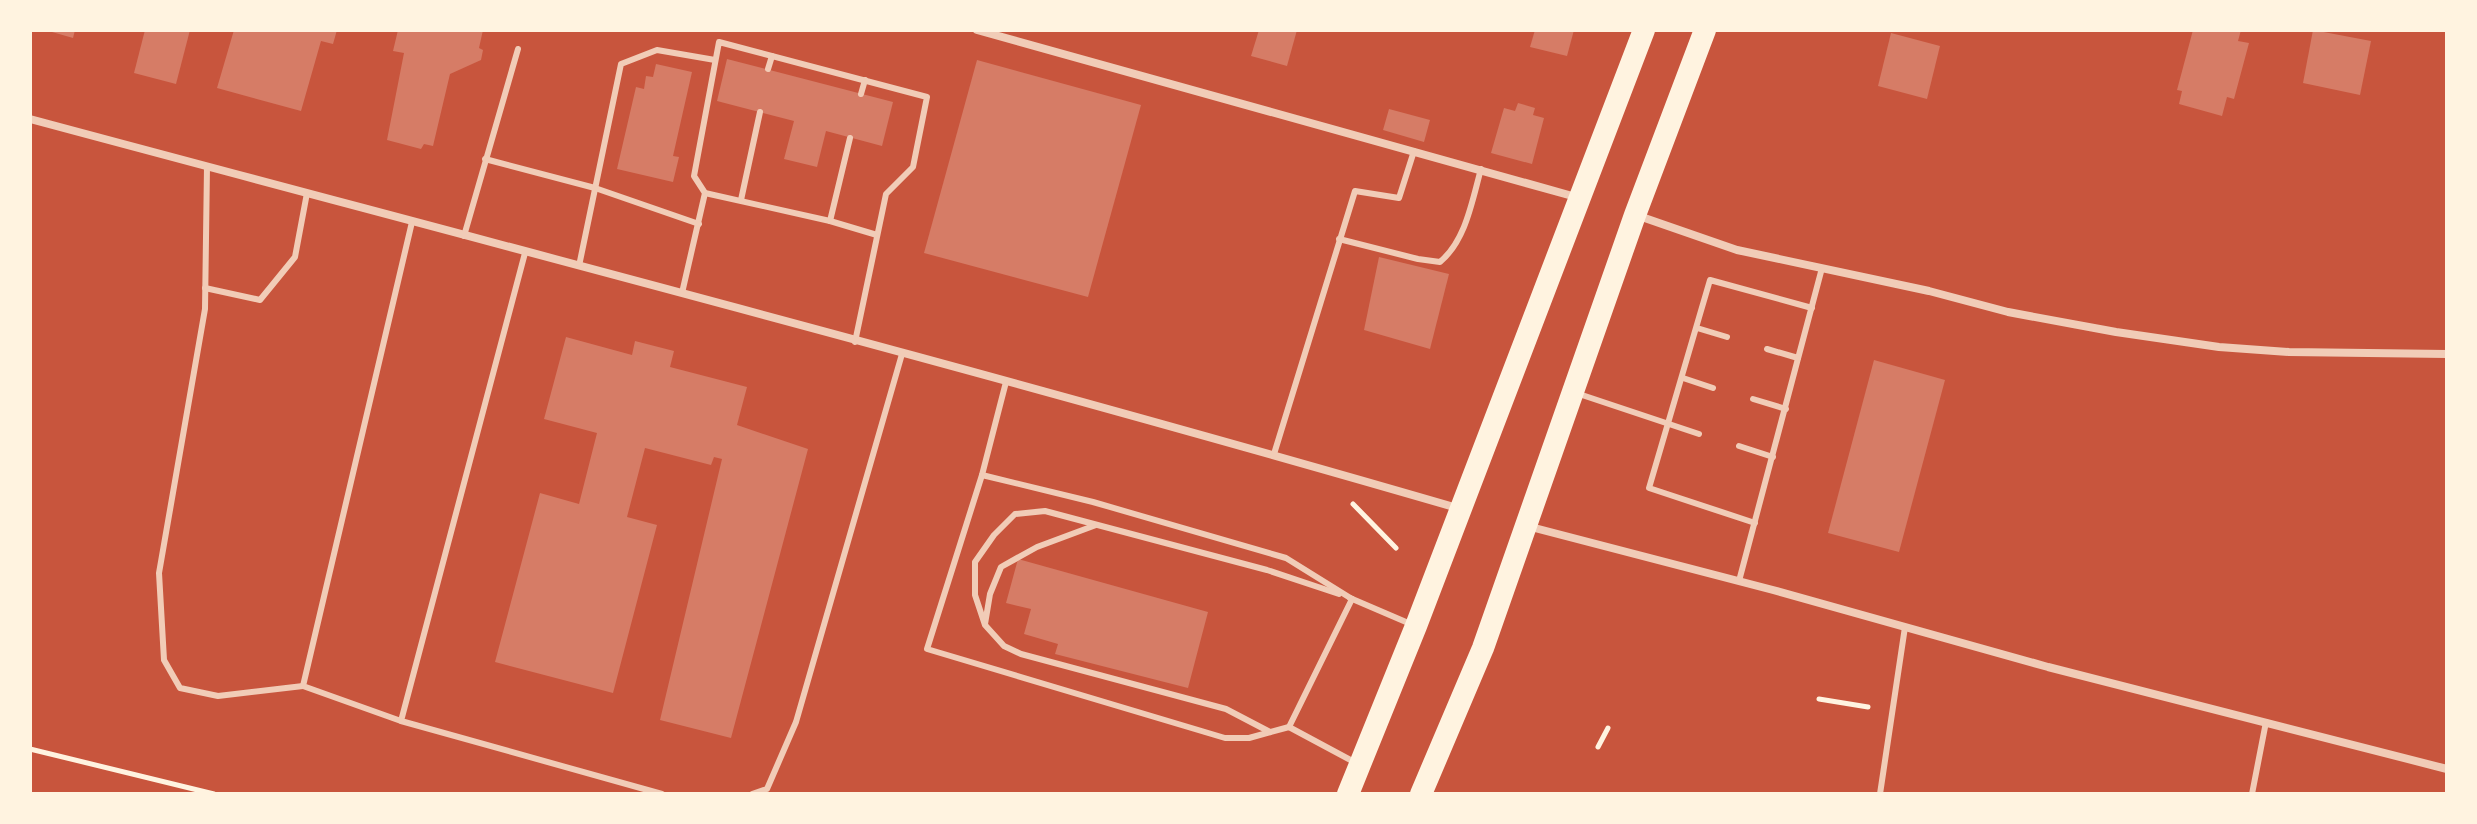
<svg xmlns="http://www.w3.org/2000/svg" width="2477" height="824" viewBox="0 0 2477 824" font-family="'Alegreya Sans',sans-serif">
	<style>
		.building { fill: #d67c66 }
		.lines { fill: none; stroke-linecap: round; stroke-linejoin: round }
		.path { stroke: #fff3e0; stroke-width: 5 }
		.service { stroke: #f1ccb7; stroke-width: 6 }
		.minor { stroke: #f1ccb7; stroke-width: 8 }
		.trunk { stroke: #fff3e0; stroke-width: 22 }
	</style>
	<rect width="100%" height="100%" fill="#c8553d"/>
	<!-- building -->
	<g class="building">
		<polygon points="45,30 75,30 73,38"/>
		<polygon points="145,30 190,30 176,84 134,73"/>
		<polygon points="234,30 337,30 333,44 321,41 301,111 217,88"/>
		<polygon points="398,30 483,30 479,48 483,50 481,60 450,74 433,146 424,144 421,149 387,140 404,53 393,51"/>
		<polygon points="1259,30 1297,30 1287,66 1251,56"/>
		<polygon points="1535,30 1574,30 1567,56 1530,47"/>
		<polygon points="2193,30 2241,30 2238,41 2249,43 2234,99 2227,97 2222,116 2179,104 2182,91 2177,90"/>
		<polygon points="2313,30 2371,41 2360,95 2303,83"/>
		<polygon points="1891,33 1940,46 1927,99 1878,86"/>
		<polygon points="727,59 893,102 882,146 826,131 817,167 784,159 794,121 717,101"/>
		<polygon points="977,60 1141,105 1088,297 924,253"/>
		<polygon points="656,64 692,72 673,156 679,157 673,182 617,169 636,87 644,89 646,76 653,77"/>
		<polygon points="1518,103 1535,108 1533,115 1544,118 1532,164 1491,153 1504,108 1515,111"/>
		<polygon points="1389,109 1430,120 1424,142 1383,130"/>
		<polygon points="1379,257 1449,274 1430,349 1364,330"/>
		<polygon points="566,337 632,355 635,341 674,351 670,367 747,387 737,425 808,449 731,738 660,720 722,459 714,457 711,465 645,448 627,517 657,525 613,693 495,662 540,493 579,504 597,433 544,419"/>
		<polygon points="1874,360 1945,380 1899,552 1828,533"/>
		<polygon points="1018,559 1208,612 1188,688 1055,654 1058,644 1024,634 1031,609 1006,603"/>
	</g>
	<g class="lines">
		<!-- path -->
		<g class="path">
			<polyline points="1353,504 1396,548"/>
			<polyline points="1819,699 1868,707"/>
			<polyline points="1598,747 1608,728"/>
			<polyline points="30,749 214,794"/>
		</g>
		<!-- service -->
		<g class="service">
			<polyline points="768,69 772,56"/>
			<polyline points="861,94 865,80"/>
			<polyline points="485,159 595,188 699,224"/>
			<polyline points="207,167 205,309 159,573 164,660 180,688 218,696 303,686"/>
			<polyline points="705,193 830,221 877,235"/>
			<polyline points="741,200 760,112"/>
			<polyline points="830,221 850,138"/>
			<polyline points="464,236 518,49"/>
			<path d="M1339 239 1418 259 1440 262C1466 240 1472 201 1481 169"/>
			<polyline points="525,253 401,721 662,794"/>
			<polyline points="579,266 621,64 657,50 715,60"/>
			<polyline points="205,288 260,300 295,257 307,193"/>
			<polyline points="682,293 705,193 694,176 719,42 927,97 913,167 886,194 855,342"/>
			<polyline points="1697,328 1727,337"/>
			<polyline points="1767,349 1798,358"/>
			<polyline points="1683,378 1713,388"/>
			<polyline points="1579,394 1699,434"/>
			<polyline points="1753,399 1786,409"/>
			<polyline points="1739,446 1773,457"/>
			<polyline points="1274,454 1355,191 1399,198 1414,151"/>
			<polyline points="982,475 1006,382"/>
			<polyline points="1755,523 1649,488 1710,280 1812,308"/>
			<polyline points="1739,581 1822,268"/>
			<polyline points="1350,598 1413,625"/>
			<polyline points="1352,599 1286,558 1093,502 982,475 927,649 1225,738 1249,738 1289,727 1356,763"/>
			<polyline points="985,624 990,594 1001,567 1037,547 1096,525"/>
			<polyline points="401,721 303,686 412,222"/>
			<polyline points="1289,727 1352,599"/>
			<polyline points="1270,732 1226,709 1021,654 1004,646 985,625 975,595 975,562 994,535 1015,514 1045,511 1267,570 1339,594"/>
			<polyline points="752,794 767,789 796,722 902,354"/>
			<polyline points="1880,794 1905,627"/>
			<polyline points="2252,794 2266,722"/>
		</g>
		<!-- minor -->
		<g class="minor">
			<polyline points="977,30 1576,197"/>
			<path d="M30 119C507 247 986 371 1461 509"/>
			<polyline points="1636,215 1737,250 1929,291 2008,312 2116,332 2219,347 2289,352 2447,354"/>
			<polyline points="1527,526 1773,590 2048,667 2447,769"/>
		</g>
		<!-- trunk -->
		<g class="trunk">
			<polyline points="1348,794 1416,626 1644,30"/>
			<polyline points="1421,794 1483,648 1635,215 1705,30"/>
		</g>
	</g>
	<!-- border -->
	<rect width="2477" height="824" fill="none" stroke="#fff3e0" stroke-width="64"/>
</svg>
